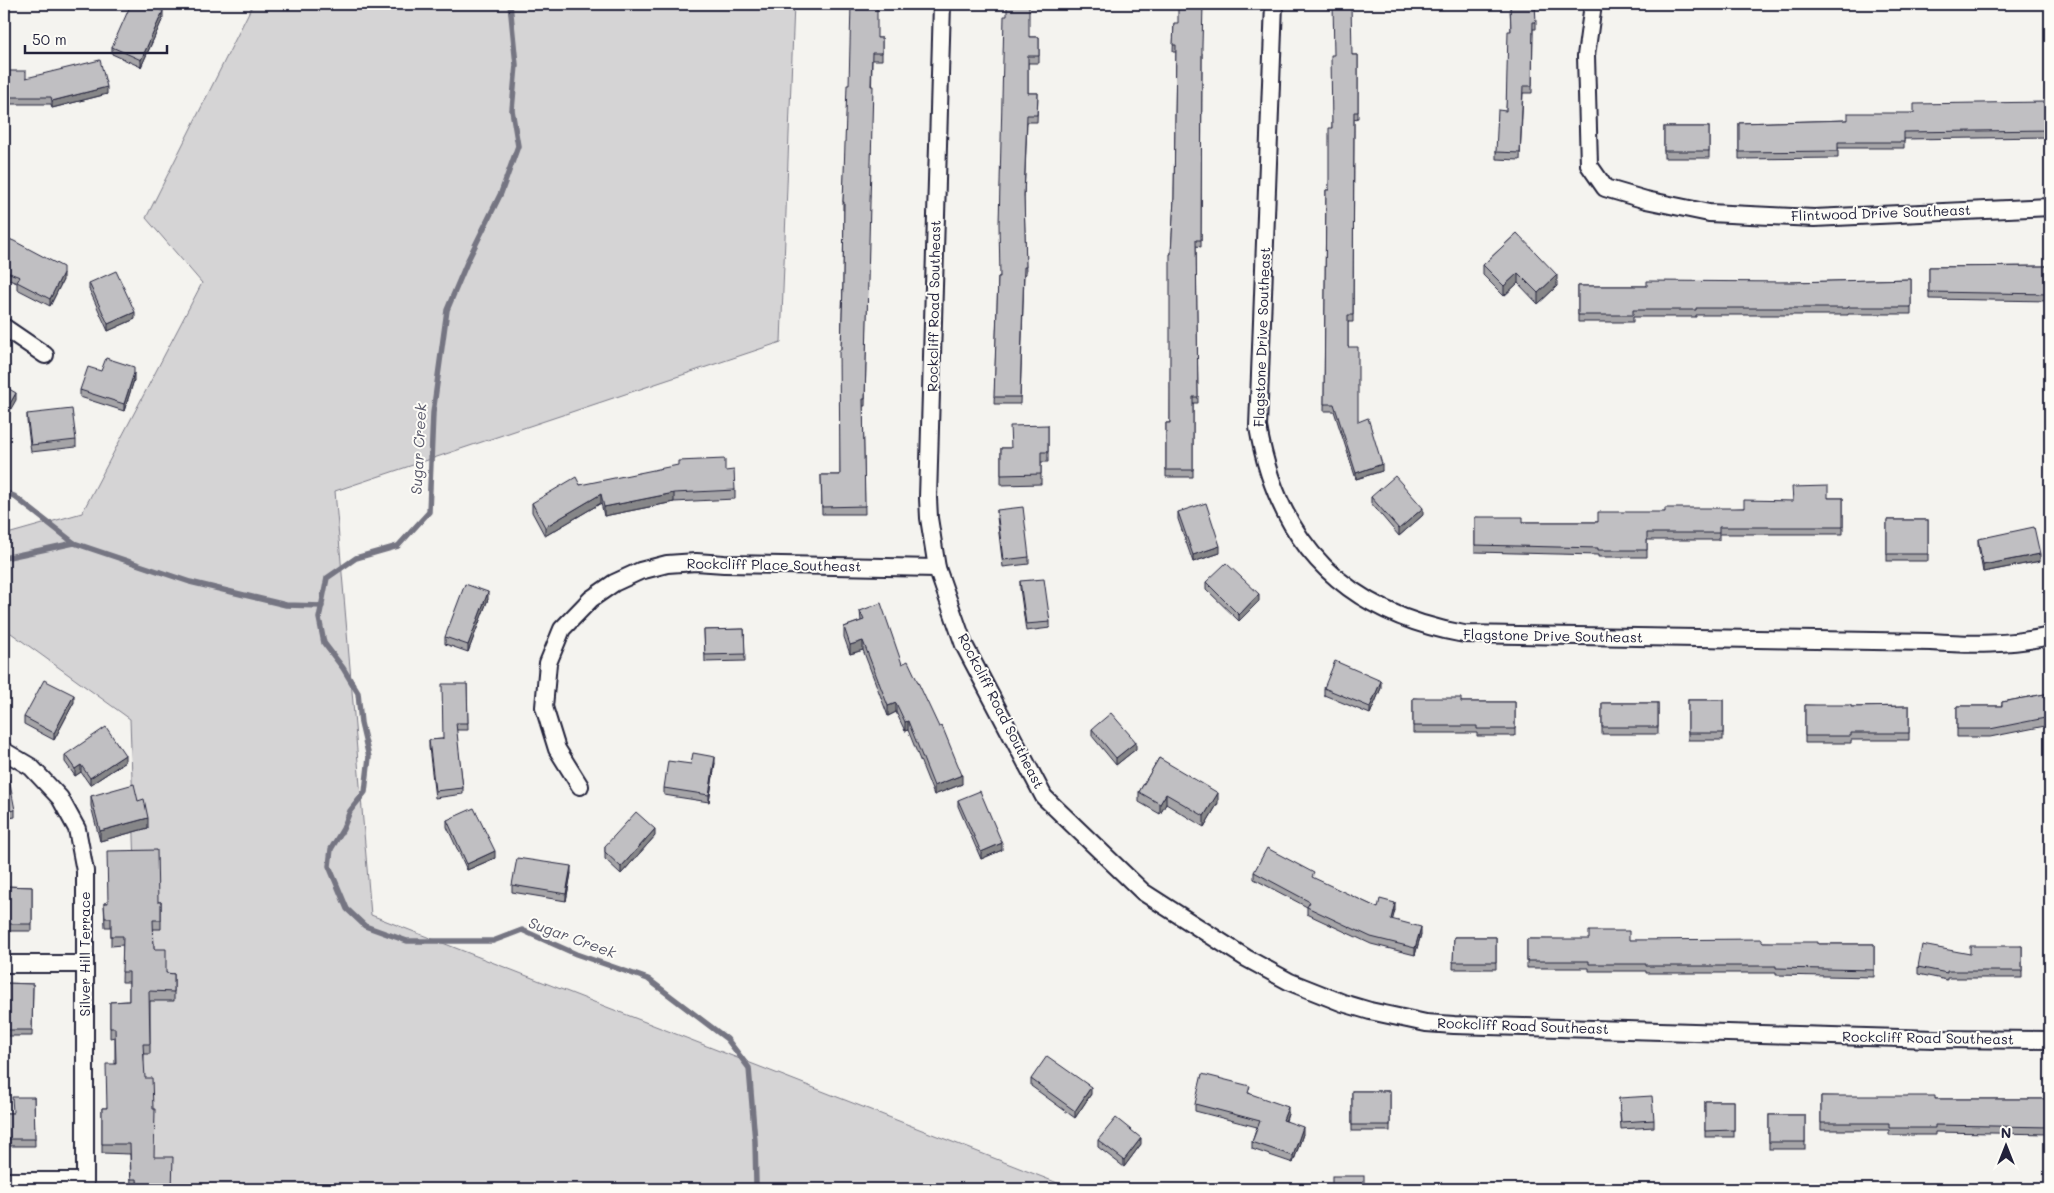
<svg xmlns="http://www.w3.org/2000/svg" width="2054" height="1193" viewBox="0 0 2054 1193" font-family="Mali,sans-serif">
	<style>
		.green { fill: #d5d4d5; stroke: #7c7b88 }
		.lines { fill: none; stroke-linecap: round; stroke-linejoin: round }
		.stream { stroke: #757582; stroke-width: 5.5 }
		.minor-casing { stroke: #22223b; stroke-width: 20 }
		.minor { stroke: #fdfcf7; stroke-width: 16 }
		.wall { fill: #a5a4a7; stroke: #22223b }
		.shaded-wall { fill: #868688; stroke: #22223b }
		.building { fill: #c0bfc2; stroke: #22223b }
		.labels { text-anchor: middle; stroke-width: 4; stroke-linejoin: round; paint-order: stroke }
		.street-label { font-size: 14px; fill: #22223b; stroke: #fdfcf7 }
		.water-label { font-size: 15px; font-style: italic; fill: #59596b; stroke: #fdfcf7 }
	</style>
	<rect width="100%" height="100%" fill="#f4f3ef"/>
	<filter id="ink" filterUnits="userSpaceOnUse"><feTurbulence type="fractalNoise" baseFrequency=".02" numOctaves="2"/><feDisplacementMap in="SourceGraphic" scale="10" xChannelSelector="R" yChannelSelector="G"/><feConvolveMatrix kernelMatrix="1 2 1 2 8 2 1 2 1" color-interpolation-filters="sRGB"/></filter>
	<g filter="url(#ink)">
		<!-- green -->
		<g class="green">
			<polygon points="253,4 794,4 781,342 335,491 371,915 1073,1189 146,1189 130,719 4,628 4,535 82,513 202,283 146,218"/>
			<polygon points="2050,1185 2050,1189 1832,1189"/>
		</g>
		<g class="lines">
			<!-- stream -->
			<g class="stream">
				<polyline points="510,4 516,65 512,110 518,146 501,193 468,260 447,310 433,413 429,512 398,546 356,558 327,578 319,618 324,643 343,668 358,693 361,723 369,757 365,792 350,811 343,829 331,849 329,866 347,909 365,926 407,941 493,941 522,930 576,954 648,979 727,1039 749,1068 755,1141 756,1184 758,1189"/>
				<polyline points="4,492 14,496 74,543 190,582 286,605 322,606"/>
				<polyline points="4,558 74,543"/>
			</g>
			<defs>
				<g id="minor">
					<polyline points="942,4 928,498 929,518 937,568 964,645 1044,797 1143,892 1246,958 1290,982 1343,1003 1370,1011 1426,1023 1454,1025 1935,1039 2050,1040"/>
					<path d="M1274 4 1258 427C1278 545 1346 613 1464 634L1931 642C1972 645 2010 645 2050 636"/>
					<polyline points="1593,4 1586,56 1589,165 1605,188 1646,200 1709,213 1814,218 2050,207"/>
					<polyline points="4,327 45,355"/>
					<polyline points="4,751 31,767 60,798 77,829 85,871 85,1189"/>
					<polyline points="580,786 557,749 544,707 548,663 562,629 591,599 614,583 640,571 667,564 696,562 724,564 937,568"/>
					<polyline points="4,964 85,964"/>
					<polyline points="4,1181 85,1181"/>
				</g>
			</defs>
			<!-- minor casing -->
			<use href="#minor" class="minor-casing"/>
			<!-- minor -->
			<use href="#minor" class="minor"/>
		</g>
		<!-- wall -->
		<g class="wall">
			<polygon points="1510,4 1536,22 1536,29 1533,29 1532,93 1523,93 1520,160 1496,159 1496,152 1506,111 1511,31"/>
			<polygon points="163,18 141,67 112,54 112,47"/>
			<polygon points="1174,23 1202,53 1201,247 1196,246 1198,403 1193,403 1193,477 1166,477 1166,423 1170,423 1171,254 1174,198 1176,52 1173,52"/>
			<polygon points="1029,37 1039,37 1039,63 1028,63 1028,93 1038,93 1037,122 1027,122 1024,199 1026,274 1024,274 1020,404 994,404 998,277 1000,277"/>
			<polygon points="877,38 882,38 882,60 872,60 865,406 863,406 865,514 822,514 821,475 840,475 841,350 843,283 844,210 843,210 843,202 849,85"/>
			<polygon points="1334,55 1358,55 1358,118 1354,119 1353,322 1348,322 1348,347 1358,422 1382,471 1356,479 1334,411 1324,411 1326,190 1329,190 1332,128"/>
			<polygon points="4,71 26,78 107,94 52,108 51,104 4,104"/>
			<polygon points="2050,102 2050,137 1904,139 1904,148 1838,148 1838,158 1739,159 1739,123 1848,120 1914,113"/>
			<rect x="1664" y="127" width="45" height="31"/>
			<polygon points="1517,233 1557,286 1538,304 1518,283 1504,296 1483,275 1483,265"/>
			<polygon points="4,237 63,280 50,306 17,289 17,283 4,278"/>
			<polygon points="2050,266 2050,301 1929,299 1929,267"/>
			<polygon points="1911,279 1911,314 1848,314 1848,315 1696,315 1696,317 1633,317 1633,322 1578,322 1578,286 1647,286"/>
			<polygon points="89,283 135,319 108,331 89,289"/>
			<polygon points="134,380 124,411 80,397 80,390"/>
			<polygon points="27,414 76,440 76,447 31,452 27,421"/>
			<polygon points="1048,425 1048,462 1041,462 1041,484 1001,485 1001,448 1011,448"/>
			<polygon points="725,471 735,490 735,499 674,502 604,516 601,503 545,536 532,512 532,503 580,485"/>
			<polygon points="1371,497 1423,515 1399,536 1371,503"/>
			<polygon points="1828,498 1843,498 1843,534 1719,534 1719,540 1647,540 1647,557 1598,557 1598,555 1475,552 1475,517 1523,522 1598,522 1665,512 1744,508 1793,501"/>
			<polygon points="997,510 1029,557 1029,564 1003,567 997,517"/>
			<polygon points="1178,512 1220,553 1193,562 1178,519"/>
			<rect x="1887" y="520" width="41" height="41"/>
			<polygon points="1978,539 2040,561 1983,572 1978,545"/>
			<polygon points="1020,581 1050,622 1050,628 1026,631 1020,588"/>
			<polygon points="1206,582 1259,601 1239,621 1206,589"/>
			<polygon points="488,599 468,652 445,644 445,637"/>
			<polygon points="860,611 902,664 962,784 934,795 908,730 905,731 896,712 888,716 863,650 850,654 844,637 844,627 861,621"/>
			<polygon points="744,629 745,661 705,662 704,630"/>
			<polygon points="467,684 468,730 456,730 463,788 463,794 435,798 429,747 429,740 443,739"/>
			<polygon points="1324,688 1381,688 1370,714 1324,695"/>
			<polygon points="2050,693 2050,725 1990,737 1957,737 1957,706 2002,706 2002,702"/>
			<polygon points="1413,698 1461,702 1515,702 1515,736 1477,736 1477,733 1413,733"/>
			<rect x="1688" y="700" width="35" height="40"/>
			<polygon points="74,702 54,740 24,724 24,717"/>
			<rect x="1602" y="703" width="56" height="31"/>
			<polygon points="1805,705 1851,707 1909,706 1909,740 1851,740 1851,743 1805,743"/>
			<polygon points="1092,729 1136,749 1116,765 1092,736"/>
			<polygon points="65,755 125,762 90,785 81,772 75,776 65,762"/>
			<polygon points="1159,758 1218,803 1204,827 1166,804 1160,814 1139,802 1139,792"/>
			<polygon points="715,763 709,802 664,795 664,788 691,764"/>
			<polygon points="4,780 15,810 15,817 4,819"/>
			<polygon points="91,796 138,801 148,828 100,841 91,806"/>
			<polygon points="958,800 1002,850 981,859 958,806"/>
			<polygon points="447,820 495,858 467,870 447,827"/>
			<polygon points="655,836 621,874 605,859 605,846"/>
			<polygon points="1254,872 1314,879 1378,908 1395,910 1392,920 1421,934 1415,955 1371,944 1307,914 1307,907 1254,879"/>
			<polygon points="571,873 566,901 512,892 512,885"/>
			<polygon points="4,886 32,887 32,931 4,931"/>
			<polygon points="161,902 161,929 153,929 154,949 166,973 174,974 174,1001 150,1001 150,1054 144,1054 137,1189 131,1189 130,1154 102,1153 102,1108 107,1108 115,1064 115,1037 110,1038 110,1002 129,1001 129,982 122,982 123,945 111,946 111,927 105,927 104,903"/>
			<polygon points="1454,937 1496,937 1496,969 1453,969"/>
			<polygon points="1527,939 1762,942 1818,944 1874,944 1874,977 1776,975 1776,973 1646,973 1646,971 1589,971 1589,968 1527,968"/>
			<polygon points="2022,946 2022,978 1947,978 1947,980 1918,974 1918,967 1970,954"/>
			<polygon points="4,983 33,984 32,1036 4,1036"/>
			<polygon points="1031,1079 1091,1094 1075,1118 1031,1086"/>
			<rect x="1352" y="1091" width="38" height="40"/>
			<polygon points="1250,1093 1250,1094 1288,1114 1286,1121 1303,1134 1293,1163 1252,1149 1252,1142 1257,1127 1195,1111 1195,1104"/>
			<polygon points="1821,1096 1935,1099 2050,1099 2050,1134 1935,1132 1935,1135 1889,1135 1889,1130 1821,1130"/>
			<polygon points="34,1097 35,1146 4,1146 4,1113 13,1113"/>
			<polygon points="1619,1098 1654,1120 1654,1127 1621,1129"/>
			<rect x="1705" y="1101" width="29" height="36"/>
			<rect x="1769" y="1115" width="36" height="34"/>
			<polygon points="1098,1140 1141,1144 1124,1167 1098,1147"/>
		</g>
		<!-- shaded-wall -->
		<g class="shaded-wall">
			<polygon points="163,11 163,18 141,67 141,60"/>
			<polygon points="107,87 107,94 52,108 52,101"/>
			<polygon points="63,273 63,280 50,306 50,299"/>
			<polygon points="1518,273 1518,283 1504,296 1504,286"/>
			<polygon points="1557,275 1557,286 1538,304 1538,293"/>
			<polygon points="135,312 135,319 108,331 108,324"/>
			<polygon points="134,373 134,380 124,411 124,404"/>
			<polygon points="16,393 16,400 4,421 4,414"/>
			<polygon points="1382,464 1382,471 1356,479 1356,473"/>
			<polygon points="674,493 674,502 604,516 604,507"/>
			<polygon points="601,494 601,503 545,536 545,527"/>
			<polygon points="1423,508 1423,515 1399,536 1399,529"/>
			<polygon points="1220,546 1220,553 1193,562 1193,555"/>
			<polygon points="2040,554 2040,561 1983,572 1983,565"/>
			<polygon points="488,592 488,599 468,652 468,645"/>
			<polygon points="1259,594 1259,601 1239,621 1239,615"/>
			<polygon points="863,641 863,650 850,654 850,645"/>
			<polygon points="1381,681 1381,688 1370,714 1370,707"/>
			<polygon points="74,695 74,702 54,740 54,733"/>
			<polygon points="896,703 896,712 888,716 888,706"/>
			<polygon points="908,721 908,730 905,731 905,722"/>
			<polygon points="1136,742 1136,749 1116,765 1116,758"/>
			<polygon points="125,755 125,762 90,785 90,778"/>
			<polygon points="715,757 715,763 709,802 709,795"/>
			<polygon points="81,765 81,772 75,776 75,769"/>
			<polygon points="962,775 962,784 934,795 934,786"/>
			<polygon points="1218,793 1218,803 1204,827 1204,816"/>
			<polygon points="1166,794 1166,804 1160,814 1160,804"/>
			<polygon points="148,818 148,828 100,841 100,831"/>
			<polygon points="655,829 655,836 621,874 621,867"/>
			<polygon points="1002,843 1002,850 981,859 981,852"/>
			<polygon points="495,851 495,858 467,870 467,864"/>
			<polygon points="571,866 571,873 566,901 566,894"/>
			<polygon points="1395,903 1395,910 1391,926 1391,919"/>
			<polygon points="1421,927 1421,934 1415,955 1415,948"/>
			<polygon points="1091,1087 1091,1094 1075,1118 1075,1111"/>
			<polygon points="1288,1107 1288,1114 1283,1127 1283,1120"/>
			<polygon points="1303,1127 1303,1134 1293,1163 1293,1156"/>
			<polygon points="1141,1138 1141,1144 1124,1167 1124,1160"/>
		</g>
		<!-- building -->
		<g class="building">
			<polygon points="131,4 146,4 163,11 141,60 112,47"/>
			<polygon points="851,4 877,4 877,38 882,38 882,53 872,53 871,86 873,86 865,399 863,399 865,506 822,507 821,475 840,475 839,350 841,350 843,283 844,202 843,202 847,85 849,85"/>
			<polygon points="1007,4 1029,4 1029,37 1039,37 1039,56 1028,56 1028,93 1038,93 1037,115 1027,115 1024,195 1026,267 1024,267 1020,397 994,397 998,277 1000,277 999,224 1004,16 1007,16"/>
			<polygon points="1178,4 1203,4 1202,46 1201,240 1196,240 1198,397 1193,397 1193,470 1166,470 1166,423 1170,423 1170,254 1171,254 1174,198 1176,45 1173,45 1174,23 1178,23"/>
			<polygon points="1333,4 1351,4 1352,55 1358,55 1358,112 1354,112 1353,315 1348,315 1348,347 1358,347 1358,422 1368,418 1382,464 1356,473 1334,404 1324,404 1326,190 1329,190 1329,128 1332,128 1331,55 1334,55"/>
			<polygon points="1510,4 1535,4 1536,22 1533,22 1532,86 1523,86 1520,153 1496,152 1498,110 1506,111 1508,31 1511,31"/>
			<polygon points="100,60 107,87 52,101 51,97 4,97 4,71 26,71 26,78"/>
			<polygon points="2045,102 2050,102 2050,130 1904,132 1904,142 1838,142 1838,151 1739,152 1739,123 1848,120 1848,113 1914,113 1914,104"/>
			<rect x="1664" y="127" width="45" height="24"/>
			<polygon points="1517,233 1557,275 1538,293 1518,273 1504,286 1483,265"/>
			<polygon points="4,237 14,241 63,267 63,273 50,299 17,282 20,277 4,271"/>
			<polygon points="2050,266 2050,294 1929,292 1929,267"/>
			<polygon points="116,271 135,312 108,324 89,283"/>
			<polygon points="1911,279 1911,307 1848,307 1848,308 1696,308 1696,310 1633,310 1633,315 1578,315 1578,286 1647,286 1647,281 1792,282"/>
			<polygon points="106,358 134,367 134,373 124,404 80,390 88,367 101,371"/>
			<polygon points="4,386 16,393 4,414"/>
			<polygon points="72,409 76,440 31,445 27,414"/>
			<polygon points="1048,425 1048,452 1041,452 1041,474 1001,475 1001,448 1011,448 1010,426"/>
			<polygon points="725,459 725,471 734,470 735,490 674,493 604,507 601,494 545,527 532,503 576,477 580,485 678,465 678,461"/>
			<polygon points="1395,476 1423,508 1399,529 1371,497"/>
			<polygon points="1828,486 1828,498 1843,498 1843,527 1719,527 1719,533 1647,533 1647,550 1598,550 1598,548 1475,545 1475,517 1523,517 1523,522 1598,522 1598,512 1665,512 1665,508 1744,508 1744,500 1793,501 1792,487"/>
			<polygon points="1206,503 1220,546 1193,555 1178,512"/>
			<polygon points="1023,507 1029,557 1003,560 997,510"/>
			<rect x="1887" y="520" width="41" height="34"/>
			<polygon points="2034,527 2040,554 1983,565 1978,539"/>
			<polygon points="1226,563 1259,594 1239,615 1206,582"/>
			<polygon points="1044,579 1050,622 1026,624 1020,581"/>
			<polygon points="465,584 488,592 468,645 445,637"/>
			<polygon points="881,603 902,664 908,661 939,727 942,726 962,775 934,786 908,721 905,722 896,703 888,706 863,641 850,645 844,627 864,620 860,611"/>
			<polygon points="744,629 745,654 705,655 704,630"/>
			<polygon points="1335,661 1381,681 1370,707 1324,688"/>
			<polygon points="44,680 74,695 54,733 24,717"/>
			<polygon points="442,684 467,684 468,723 456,723 463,788 435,791 429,740 443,739"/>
			<polygon points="2050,693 2050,717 1990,729 1957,729 1957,706 2002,706 2002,702"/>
			<polygon points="1413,698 1461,698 1461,702 1515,702 1515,729 1477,729 1477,726 1413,726"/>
			<rect x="1688" y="700" width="35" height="33"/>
			<rect x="1602" y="703" width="56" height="24"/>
			<polygon points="1805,705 1851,705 1851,707 1909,706 1909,733 1851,733 1851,736 1805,736"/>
			<polygon points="1111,713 1136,742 1116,758 1092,729"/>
			<polygon points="106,727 125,755 90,778 81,765 75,769 65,755"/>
			<polygon points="693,753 715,757 709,795 664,788 668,761 691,764"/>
			<polygon points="1159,758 1218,793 1204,816 1166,794 1160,804 1139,792"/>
			<polygon points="9,779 15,810 4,812 4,780"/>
			<polygon points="134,784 138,801 144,799 148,818 100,831 91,796"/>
			<polygon points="980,791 1002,843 981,852 958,800"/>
			<polygon points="474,808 495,851 467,864 447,820"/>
			<polygon points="636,812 655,829 621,867 605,852 605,846"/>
			<polygon points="1267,848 1314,873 1312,877 1378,908 1380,899 1395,903 1391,919 1421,927 1415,948 1371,937 1307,907 1310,902 1254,872"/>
			<polygon points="157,850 158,902 161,902 161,920 153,920 154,949 166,949 166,973 174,974 174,992 149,991 150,1044 143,1044 145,1078 152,1078 153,1109 155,1109 154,1157 173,1157 172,1189 138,1189 137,1179 131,1179 130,1144 102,1144 102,1108 107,1108 106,1064 116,1064 115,1028 110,1028 110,1002 129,1001 129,972 122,972 123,936 111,936 111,918 105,918 104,903 108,903 107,851"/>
			<polygon points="517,858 571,866 566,894 512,885"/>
			<polygon points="4,886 32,887 32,924 4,924"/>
			<polygon points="1589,931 1629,931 1629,940 1762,939 1762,942 1818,942 1818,944 1874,944 1874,970 1776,968 1776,966 1646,966 1646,964 1589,964 1589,961 1527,961 1527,939 1589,939"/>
			<polygon points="1454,937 1496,937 1496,962 1453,962"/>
			<polygon points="1922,945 1970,954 1970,946 2022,946 2022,971 1947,971 1947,973 1918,967"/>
			<polygon points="4,983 33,984 32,1030 4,1030"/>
			<polygon points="1047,1056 1091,1087 1075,1111 1031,1079"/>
			<polygon points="1202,1074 1250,1086 1248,1093 1288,1107 1283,1120 1303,1127 1293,1156 1252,1142 1260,1121 1195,1104"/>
			<rect x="1352" y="1091" width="38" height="34"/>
			<polygon points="1652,1096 1654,1120 1621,1122 1619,1098"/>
			<polygon points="1821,1096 1935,1096 1935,1099 2050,1099 2050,1127 1935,1125 1935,1128 1889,1128 1889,1123 1821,1123"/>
			<polygon points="12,1097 34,1097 35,1139 4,1139 4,1113 13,1113"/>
			<polygon points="1705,1101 1734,1101 1734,1130 1705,1131"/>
			<rect x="1769" y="1115" width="36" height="27"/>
			<polygon points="1116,1118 1141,1138 1124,1160 1098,1140"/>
			<rect x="1332" y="1176" width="32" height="13"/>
		</g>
	</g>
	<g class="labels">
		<!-- street labels -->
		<g class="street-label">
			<text transform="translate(1881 213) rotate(-2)" y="5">Flintwood Drive Southeast</text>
			<text transform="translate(934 306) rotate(-89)" y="5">Rockcliff Road Southeast</text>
			<text transform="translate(1262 337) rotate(-88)" y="5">Flagstone Drive Southeast</text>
			<text transform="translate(774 565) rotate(1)" y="5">Rockcliff Place Southeast</text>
			<text transform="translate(1553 636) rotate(1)" y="5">Flagstone Drive Southeast</text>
			<text transform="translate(1001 711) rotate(63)" y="5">Rockcliff Road Southeast</text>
			<text transform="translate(85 954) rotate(-90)" y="5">Silver Hill Terrace</text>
			<text transform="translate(1523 1026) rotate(2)" y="5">Rockcliff Road Southeast</text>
			<text transform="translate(1928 1038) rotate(1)" y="5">Rockcliff Road Southeast</text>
		</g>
		<!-- water labels -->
		<g class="water-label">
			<text transform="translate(419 449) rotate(-87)" y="5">Sugar Creek</text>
			<text transform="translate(572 938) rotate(20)" y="5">Sugar Creek</text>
		</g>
	</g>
	<!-- margin -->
	<rect width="2054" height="1193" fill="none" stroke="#fdfcf7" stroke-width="20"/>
	<rect x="10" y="10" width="2034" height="1173" fill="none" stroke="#22223b" stroke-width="2" filter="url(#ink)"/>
	<!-- north arrow -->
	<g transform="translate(2006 1146)" stroke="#fdfcf7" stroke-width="4" paint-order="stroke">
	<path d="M0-4L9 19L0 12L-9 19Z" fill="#22223b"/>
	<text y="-8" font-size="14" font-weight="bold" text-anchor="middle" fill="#22223b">N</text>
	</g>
	<!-- scale -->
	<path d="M25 45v8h142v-8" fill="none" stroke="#22223b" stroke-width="2.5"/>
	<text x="32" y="45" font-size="15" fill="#22223b" stroke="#fdfcf7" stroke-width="4" paint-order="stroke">50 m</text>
</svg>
